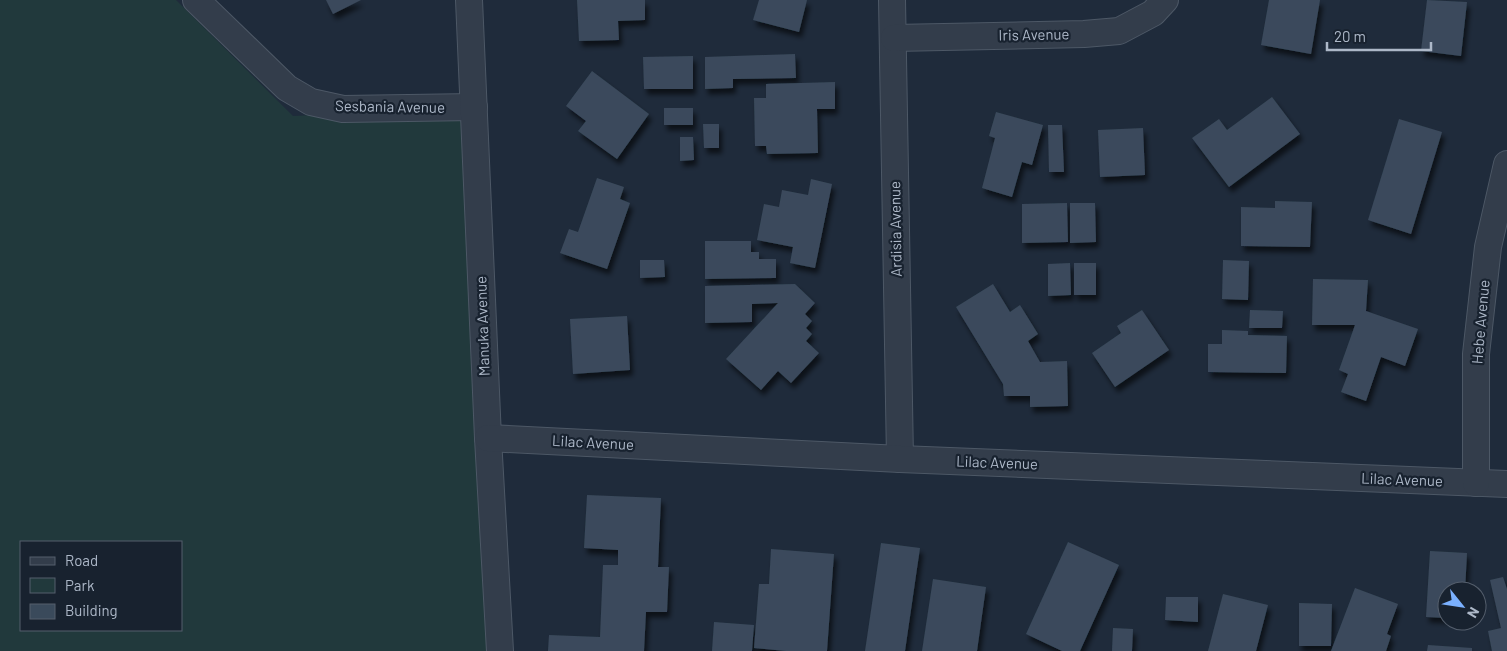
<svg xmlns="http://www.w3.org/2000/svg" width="1507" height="651" viewBox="0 0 1507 651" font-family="Barlow,sans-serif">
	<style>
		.green { fill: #21393c; fill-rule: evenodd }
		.building { fill: #3a4a5b; filter: url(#shadow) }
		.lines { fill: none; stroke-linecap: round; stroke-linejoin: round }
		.street-casing { stroke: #4d5866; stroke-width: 28 }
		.street { stroke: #333d4b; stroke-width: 26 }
		.labels { text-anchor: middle; stroke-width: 4.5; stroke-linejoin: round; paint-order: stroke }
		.street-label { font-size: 15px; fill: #adb8c8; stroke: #18222f }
	</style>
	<defs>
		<filter id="shadow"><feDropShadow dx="3" dy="5.5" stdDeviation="2.5" flood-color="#0009"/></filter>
	</defs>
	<rect width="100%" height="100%" fill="#1f2b3b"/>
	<!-- green -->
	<path class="green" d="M0 0H176L293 116 474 108 498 651H0ZM21 542H181V630H21Z"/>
	<!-- building -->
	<g class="building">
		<polygon points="326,0 361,0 333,14"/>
		<polygon points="577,0 645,0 645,20 618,21 619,40 579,41"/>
		<polygon points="759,0 807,0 799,32 753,20"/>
		<polygon points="1269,0 1320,0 1311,54 1261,45"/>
		<polygon points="1427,0 1467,2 1461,56 1421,51"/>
		<polygon points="795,54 796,78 733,79 733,88 705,89 705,57"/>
		<polygon points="693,56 693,89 644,89 643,57"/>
		<polygon points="592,71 649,114 617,159 578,131 586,121 566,106"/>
		<polygon points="835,82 835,109 817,109 818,153 767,154 766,146 755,146 754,98 766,98 766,84"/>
		<polygon points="1272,97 1300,134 1229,187 1192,138 1219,119 1227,130"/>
		<rect x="664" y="108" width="29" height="17"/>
		<polygon points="996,112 1043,125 1032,165 1022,162 1012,197 982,188 995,138 989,136"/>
		<polygon points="1399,119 1442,132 1411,234 1368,220"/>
		<polygon points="703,124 719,124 719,148 704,148"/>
		<polygon points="1048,125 1062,125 1064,172 1049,172"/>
		<polygon points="1143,128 1145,175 1100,177 1098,130"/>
		<polygon points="680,137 693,137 694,160 680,161"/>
		<polygon points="597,178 624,187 620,199 630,203 607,269 560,253 569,229 578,232"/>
		<polygon points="811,179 832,184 815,268 790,263 793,247 757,240 764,204 779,207 782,190 808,195"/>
		<polygon points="1275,201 1312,202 1310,247 1241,246 1241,207 1275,208"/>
		<polygon points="1067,203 1068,242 1022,243 1022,204"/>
		<polygon points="1070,203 1095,203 1096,242 1070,243"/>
		<polygon points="705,241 751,241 751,252 759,252 759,259 776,259 776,278 705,279"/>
		<polygon points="640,260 664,260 665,277 640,278"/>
		<polygon points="1223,260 1249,261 1248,300 1222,299"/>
		<polygon points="1070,263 1071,295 1048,296 1048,264"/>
		<rect x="1074" y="263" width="22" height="32"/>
		<polygon points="1313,279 1368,280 1366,311 1418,329 1405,366 1381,357 1366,401 1341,392 1348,374 1339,370 1355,325 1312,325"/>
		<polygon points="795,284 815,303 805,314 812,321 806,328 812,334 806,341 819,353 791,383 778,371 761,390 726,359 778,303 752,304 752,322 705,323 705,286"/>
		<polygon points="993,284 1010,312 1020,305 1038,334 1028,341 1040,362 1067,361 1068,406 1030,407 1030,396 1004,396 1003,384 956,307"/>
		<polygon points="1142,310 1169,350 1115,387 1092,353 1121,333 1117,326"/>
		<polygon points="1250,310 1283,311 1282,328 1249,328"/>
		<polygon points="627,316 630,370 573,374 570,319"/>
		<polygon points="1222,330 1248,331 1248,335 1287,336 1286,373 1208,372 1208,344 1222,344"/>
		<polygon points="587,495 661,498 658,567 669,567 667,612 646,612 644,651 548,651 549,635 600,637 603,565 618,565 618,550 584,548"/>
		<polygon points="1068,542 1119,565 1080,651 1062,651 1026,634"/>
		<polygon points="881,543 920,548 905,651 865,651"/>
		<polygon points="771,549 834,554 827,651 786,651 754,648 759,584 769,584"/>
		<polygon points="1430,551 1467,553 1465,591 1447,591 1447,618 1426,617"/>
		<polygon points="1503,577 1507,589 1507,651 1492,651 1488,631 1501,628 1490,580"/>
		<polygon points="933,579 986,587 977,651 922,651"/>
		<polygon points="1355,588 1398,604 1387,634 1391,636 1386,651 1331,651"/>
		<polygon points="1223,594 1268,605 1256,651 1208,651"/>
		<polygon points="1166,597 1198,597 1198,622 1165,620"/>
		<polygon points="1299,603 1332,604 1331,646 1299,646"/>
		<polygon points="714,622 754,625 752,651 712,651"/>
		<polygon points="1113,628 1133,629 1132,651 1112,651"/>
		<polygon points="1428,645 1472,648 1472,651 1427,651"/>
	</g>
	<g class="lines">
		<defs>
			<g id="street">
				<polyline points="196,0 287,88 311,102 343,109 474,107"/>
				<polyline points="469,0 488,438 500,651"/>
				<polyline points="892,0 900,459"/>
				<polyline points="894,38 1084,34 1119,31 1153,13 1165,0"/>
				<polyline points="488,438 900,459 1507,484"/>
				<polyline points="1476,483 1476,354 1488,247 1507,164"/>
			</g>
		</defs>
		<!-- street casing -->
		<use href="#street" class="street-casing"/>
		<!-- street -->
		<use href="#street" class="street"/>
	</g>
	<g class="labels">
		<!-- street labels -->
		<g class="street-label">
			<text transform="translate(1034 35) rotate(-1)" y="5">Iris Avenue</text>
			<text transform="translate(390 107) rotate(1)" y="5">Sesbania Avenue</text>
			<text transform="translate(896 229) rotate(-91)" y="5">Ardisia Avenue</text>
			<text transform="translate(1481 322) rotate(-85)" y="5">Hebe Avenue</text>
			<text transform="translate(483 326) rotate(-92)" y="5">Manuka Avenue</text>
			<text transform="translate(593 443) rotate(3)" y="5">Lilac Avenue</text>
			<text transform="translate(997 463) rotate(2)" y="5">Lilac Avenue</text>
			<text transform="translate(1402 480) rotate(2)" y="5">Lilac Avenue</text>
		</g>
	</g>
	<!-- legend -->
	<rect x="20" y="541" width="162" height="90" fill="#18222f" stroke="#545e6c"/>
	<rect x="30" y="557" width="25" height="8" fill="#333d4b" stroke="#545e6c"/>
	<text x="65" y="566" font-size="15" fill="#adb8c8">Road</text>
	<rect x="30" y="578" width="25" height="15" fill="#21393c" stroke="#545e6c"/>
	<text x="65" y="591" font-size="15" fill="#adb8c8">Park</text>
	<rect x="30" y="604" width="25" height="15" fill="#3a4a5b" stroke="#545e6c"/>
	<text x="65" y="616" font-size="15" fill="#adb8c8">Building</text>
	<!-- north arrow -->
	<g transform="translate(1462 606) rotate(120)"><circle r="24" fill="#18222f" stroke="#545e6c"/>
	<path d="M0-4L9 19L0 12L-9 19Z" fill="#7bb1ff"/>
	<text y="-8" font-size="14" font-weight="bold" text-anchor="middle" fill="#adb8c8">N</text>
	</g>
	<!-- scale -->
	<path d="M1327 42v8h104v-8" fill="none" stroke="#adb8c8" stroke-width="2.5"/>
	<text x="1334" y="42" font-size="15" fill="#adb8c8" stroke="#18222f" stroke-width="4" paint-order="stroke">20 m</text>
</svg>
